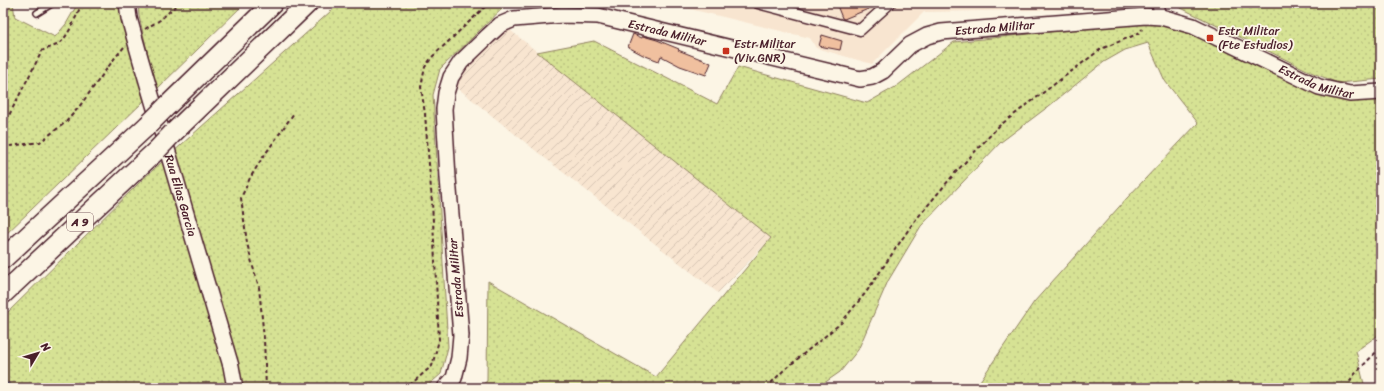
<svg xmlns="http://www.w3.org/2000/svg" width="1384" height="391" viewBox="0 0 1384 391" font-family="Sriracha,sans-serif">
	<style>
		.built { fill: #f8e5d0 }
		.industrial { fill: url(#industrial-furrows) }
		.grass { fill: url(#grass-dots); stroke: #908060 }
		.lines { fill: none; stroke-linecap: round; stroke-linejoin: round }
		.stream { stroke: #71809d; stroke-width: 3.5 }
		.building { fill: #f0c09f; stroke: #4a1f2b }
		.lane-casing { stroke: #4a1f2b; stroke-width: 8 }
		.street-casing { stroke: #4a1f2b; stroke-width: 13 }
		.secondary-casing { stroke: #4a1f2b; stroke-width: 18 }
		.highway-casing { stroke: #4a1f2b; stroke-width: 22 }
		.path { stroke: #4a1f2b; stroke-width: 2; stroke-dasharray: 4 3; stroke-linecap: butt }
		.lane { stroke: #fcf5e5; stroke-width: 5 }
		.street { stroke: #fcf5e5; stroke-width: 10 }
		.secondary { stroke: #fcf5e5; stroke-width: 15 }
		.highway { stroke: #fcf5e5; stroke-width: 19 }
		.highway-bridge-casing { stroke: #4a1f2b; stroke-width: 22; stroke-linecap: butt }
		.highway-bridge { stroke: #fcf5e5; stroke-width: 19 }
		.poi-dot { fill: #c8321e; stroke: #fcf5e5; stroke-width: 1.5 }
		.labels { text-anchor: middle; stroke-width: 3.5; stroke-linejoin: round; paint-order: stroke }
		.shield { fill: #fcf5e5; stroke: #7f5f63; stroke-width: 1 }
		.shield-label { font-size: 11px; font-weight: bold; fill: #4a1f2b }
		.street-label { font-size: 12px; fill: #4a1f2b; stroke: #fcf5e5 }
		.poi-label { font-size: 12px; fill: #4a1f2b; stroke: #fcf5e5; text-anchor: start }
	</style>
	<defs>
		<pattern id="industrial-furrows" width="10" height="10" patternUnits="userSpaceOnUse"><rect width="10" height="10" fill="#f8e5d0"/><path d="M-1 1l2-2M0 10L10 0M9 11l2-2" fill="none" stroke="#d6c4b3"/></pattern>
		<pattern id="grass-dots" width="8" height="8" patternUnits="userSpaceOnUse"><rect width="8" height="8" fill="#d6e294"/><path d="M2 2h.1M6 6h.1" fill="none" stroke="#b9c180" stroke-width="1.8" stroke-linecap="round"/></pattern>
	</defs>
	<rect width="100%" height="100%" fill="#fcf5e5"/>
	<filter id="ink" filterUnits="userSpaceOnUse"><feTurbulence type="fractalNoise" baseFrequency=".025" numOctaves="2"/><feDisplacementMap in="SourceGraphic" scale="8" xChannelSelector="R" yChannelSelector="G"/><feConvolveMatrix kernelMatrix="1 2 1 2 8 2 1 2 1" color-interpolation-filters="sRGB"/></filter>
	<g filter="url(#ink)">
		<!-- built -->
		<polygon class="built" points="665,3 1147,3 1150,8 924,12 872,64 816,48 810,38"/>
		<!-- industrial -->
		<polygon class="industrial" points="505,26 771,238 718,293 546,159 450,82"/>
		<!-- grass -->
		<g class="grass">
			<polygon points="3,3 13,3 15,17 55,37 66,24 78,3 120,3 144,101 3,237"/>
			<polygon points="138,3 245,3 156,90 139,16"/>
			<polygon points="340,3 508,3 440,69 433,95 448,347 441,374 425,388 3,388 3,317 144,178"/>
			<polygon points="600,3 643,3 639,7"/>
			<polygon points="1175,3 1381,3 1381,79 1338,83 1313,73 1181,8"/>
			<polygon points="1134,23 1161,23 1189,32 1317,94 1342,100 1381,98 1381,333 1356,351 1365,388 973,388 978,384 1034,302 1127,198 1198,123 1165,81 1148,43 1125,50 1104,62 1049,106 1001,142 921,226 888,281 858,350 840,372 817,388 478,388 487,381 488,281 656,377 771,238 537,52 594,41 717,104 738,67 867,103 897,86 954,42"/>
		</g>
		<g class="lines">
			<!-- stream -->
			<polyline class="stream" points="3,382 14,388"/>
		</g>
		<!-- building -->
		<g class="building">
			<polygon points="836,3 880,3 878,5 844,19 842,18"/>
			<polygon points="633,34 642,38 643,36 657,40 679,49 678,50 711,63 706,75 680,66 661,56 659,61 643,55 628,47"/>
			<polygon points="822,35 842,41 840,50 819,46"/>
		</g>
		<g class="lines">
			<defs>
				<polyline id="lane" points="37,13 53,3"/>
				<g id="street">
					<polyline points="758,3 860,30 890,3"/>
					<polyline points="1157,3 1161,17"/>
				</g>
				<g id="secondary">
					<path id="s1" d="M127 3 129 18 141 61 231 366 235 388"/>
					<path id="s2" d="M445 388 454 378 459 358 461 335 448 178 444 109 446 93 451 77 461 62 488 36 500 25 514 19 562 15 598 16 860 79 872 77 883 71 910 45 927 36 941 32 1146 16 1161 17 1193 26 1319 87 1350 94 1381 92"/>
				</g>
				<g id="highway">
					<polyline points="167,106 273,3"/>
					<polyline points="173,133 308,3"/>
					<polyline points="3,259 148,125"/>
					<polyline points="3,294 157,150"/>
				</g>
			</defs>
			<!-- lane casing -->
			<use href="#lane" class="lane-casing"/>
			<!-- street casing -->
			<use href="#street" class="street-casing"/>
			<!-- secondary casing -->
			<use href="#secondary" class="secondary-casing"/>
			<!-- highway casing -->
			<use href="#highway" class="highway-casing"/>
			<!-- path -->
			<g class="path">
				<polyline points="145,29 160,20 179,3"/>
				<path d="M3 127 42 51C47 48 52 47 57 45 68 39 77 14 82 3"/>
				<polyline points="3,146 10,146 40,142 66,122 79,107 114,59 124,47"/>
				<polyline points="266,388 264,339 259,287 253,267 247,243 241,198 250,178 261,160 294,113"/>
				<polyline points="403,388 411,384 432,366 439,340 432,202 425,114 421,87 425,67 432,57 489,3"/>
				<polyline points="766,388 783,371 841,323 867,291 913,223 955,173 999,126 1101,49 1135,35 1140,32 1142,29"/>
				<polyline points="1347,388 1352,377 1381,347"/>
			</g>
			<!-- lane -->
			<use href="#lane" class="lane"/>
			<!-- street -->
			<use href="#street" class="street"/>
			<!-- secondary -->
			<use href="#secondary" class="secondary"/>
			<!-- highway -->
			<use href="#highway" class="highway"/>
			<defs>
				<g id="highway-bridge">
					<polyline points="148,125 167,106"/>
					<polyline points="157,150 173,133"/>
				</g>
			</defs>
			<!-- highway-bridge casing -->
			<use href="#highway-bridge" class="highway-bridge-casing"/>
			<!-- highway-bridge -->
			<use href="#highway-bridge" class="highway-bridge"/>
		</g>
	</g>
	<!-- markers -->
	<g class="poi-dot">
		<rect x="1206" y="34" width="8" height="8" rx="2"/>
		<rect x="722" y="47" width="8" height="8" rx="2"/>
	</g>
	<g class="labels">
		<!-- shield labels -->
		<rect class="shield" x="67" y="213" width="26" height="18" rx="3"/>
		<g class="shield-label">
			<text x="80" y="226">A 9</text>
		</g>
		<!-- street labels -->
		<g class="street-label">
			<text dy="4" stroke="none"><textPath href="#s2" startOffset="907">Estrada Militar</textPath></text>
			<text dy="4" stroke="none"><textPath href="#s2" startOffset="559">Estrada Militar</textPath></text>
			<text dy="4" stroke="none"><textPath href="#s2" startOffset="1243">Estrada Militar</textPath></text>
			<text dy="4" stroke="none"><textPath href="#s1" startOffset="200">Rua Elias Garcia</textPath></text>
			<text transform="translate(456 278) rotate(-95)" y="4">Estrada Militar</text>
		</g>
		<!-- poi labels -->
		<g class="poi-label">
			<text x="1218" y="35">Estr Militar<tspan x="1218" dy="14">(Fte Estudios)</tspan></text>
			<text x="734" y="48">Estr Militar<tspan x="734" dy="14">(Viv GNR)</tspan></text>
		</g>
	</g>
	<!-- margin -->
	<rect width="1384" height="391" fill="none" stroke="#fcf5e5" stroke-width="16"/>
	<rect x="8" y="8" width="1368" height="375" fill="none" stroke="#4a1f2b" stroke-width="1.5" filter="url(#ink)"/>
	<!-- north arrow -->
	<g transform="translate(38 353) rotate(52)" stroke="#fcf5e5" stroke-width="3" paint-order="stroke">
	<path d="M0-3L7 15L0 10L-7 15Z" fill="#4a1f2b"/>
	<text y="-6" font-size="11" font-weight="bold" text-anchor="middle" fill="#4a1f2b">N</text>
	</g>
</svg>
